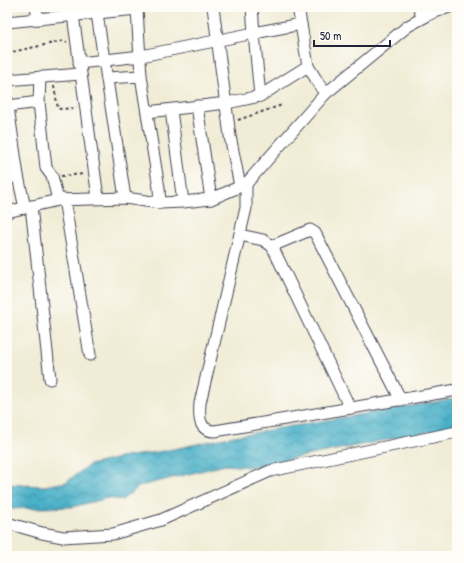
<svg xmlns="http://www.w3.org/2000/svg" width="464" height="563" viewBox="0 0 464 563" font-family="'Patrick Hand',sans-serif">
	<style>
		.water { fill: url(#water-waves); stroke: #366982 }
		.lines { fill: none; stroke-linecap: round; stroke-linejoin: round }
		.minor-casing { stroke: #414052; stroke-width: 13 }
		.path { stroke: #414052; stroke-width: 2; stroke-dasharray: 3 3; stroke-linecap: butt }
		.minor { stroke: #fff; stroke-width: 11 }
	</style>
	<defs>
		<pattern id="water-waves" width="16" height="10" patternUnits="userSpaceOnUse"><rect width="16" height="10" fill="#49b0c8"/><path d="M0 5q4-4 8 0t8 0" fill="none" stroke="#3c8fa4"/></pattern>
	</defs>
	<rect width="100%" height="100%" fill="#fdfcf7"/>
	<filter id="ink" filterUnits="userSpaceOnUse"><feTurbulence type="fractalNoise" baseFrequency=".025" numOctaves="2"/><feDisplacementMap in="SourceGraphic" scale="8" xChannelSelector="R" yChannelSelector="G"/><feConvolveMatrix kernelMatrix="1 2 1 2 8 2 1 2 1" color-interpolation-filters="sRGB"/></filter>
	<filter id="wash" filterUnits="userSpaceOnUse"><feTurbulence type="fractalNoise" baseFrequency=".012" numOctaves="4" result="noise"/><feDisplacementMap in="SourceGraphic" scale="16" xChannelSelector="R" yChannelSelector="G"/><feGaussianBlur stdDeviation="0.9" result="paint"/><feColorMatrix in="noise" values="0 0 0 0 0 0 0 0 0 0 0 0 0 0 0 0 0 1.4 0 .05"/><feComposite in="paint" operator="in"/></filter>
	<g filter="url(#wash)">
		<rect width="100%" height="100%" fill="#f0ecd5"/>
		<!-- water -->
		<polygon class="water" points="457,398 457,426 249,467 225,465 140,486 122,500 108,498 72,507 7,509 7,484 44,486 66,482 89,465 119,458 169,450 234,436"/>
	</g>
	<g filter="url(#ink)">
		<g class="lines">
			<defs>
				<g id="minor">
					<polyline points="36,7 38,19"/>
					<polyline points="96,7 125,198"/>
					<polyline points="213,7 230,136 240,186"/>
					<polyline points="252,7 254,33 301,24"/>
					<polyline points="298,7 308,66"/>
					<polyline points="419,7 422,18"/>
					<polyline points="73,15 98,198"/>
					<polyline points="7,22 137,9 141,76 159,188 160,203"/>
					<polyline points="79,63 141,56 254,33 260,96"/>
					<polyline points="107,78 141,76"/>
					<polyline points="7,80 80,74"/>
					<polyline points="7,100 18,176 25,208"/>
					<polyline points="39,102 40,77"/>
					<polyline points="8,106 39,102 46,168 52,176 58,200"/>
					<polyline points="197,106 211,199"/>
					<polyline points="171,110 183,202"/>
					<polyline points="147,112 227,103 260,96 308,66 325,94"/>
					<polyline points="7,178 18,176"/>
					<path d="M246 184V208L200 403C199 416 198 431 215 431L457 390"/>
					<polyline points="64,199 90,355"/>
					<polyline points="31,206 50,379"/>
					<polyline points="7,212 58,200 125,198 160,203 183,202 211,199 246,184 325,94 408,26 432,13 449,7"/>
					<polyline points="240,235 263,240 272,246 350,408"/>
					<polyline points="272,246 310,230 315,233 401,400"/>
					<polyline points="7,523 42,533 63,537 113,534 161,520 270,471 457,432"/>
				</g>
			</defs>
			<!-- minor casing -->
			<use href="#minor" class="minor-casing"/>
			<!-- path -->
			<g class="path">
				<polyline points="7,53 63,41 67,42"/>
				<polyline points="54,86 58,109 77,108"/>
				<polyline points="238,120 282,105"/>
				<polyline points="61,176 85,174"/>
			</g>
			<!-- minor -->
			<use href="#minor" class="minor"/>
		</g>
	</g>
	<!-- margin -->
	<rect width="464" height="563" fill="none" stroke="#fdfcf7" stroke-width="24"/>
	<!-- scale -->
	<path d="M314 40v6h76v-6" fill="none" stroke="#22223b" stroke-width="2"/>
	<text x="320" y="40" font-size="12" fill="#22223b" stroke="#fdfcf7" stroke-width="3" paint-order="stroke">50 m</text>
</svg>
